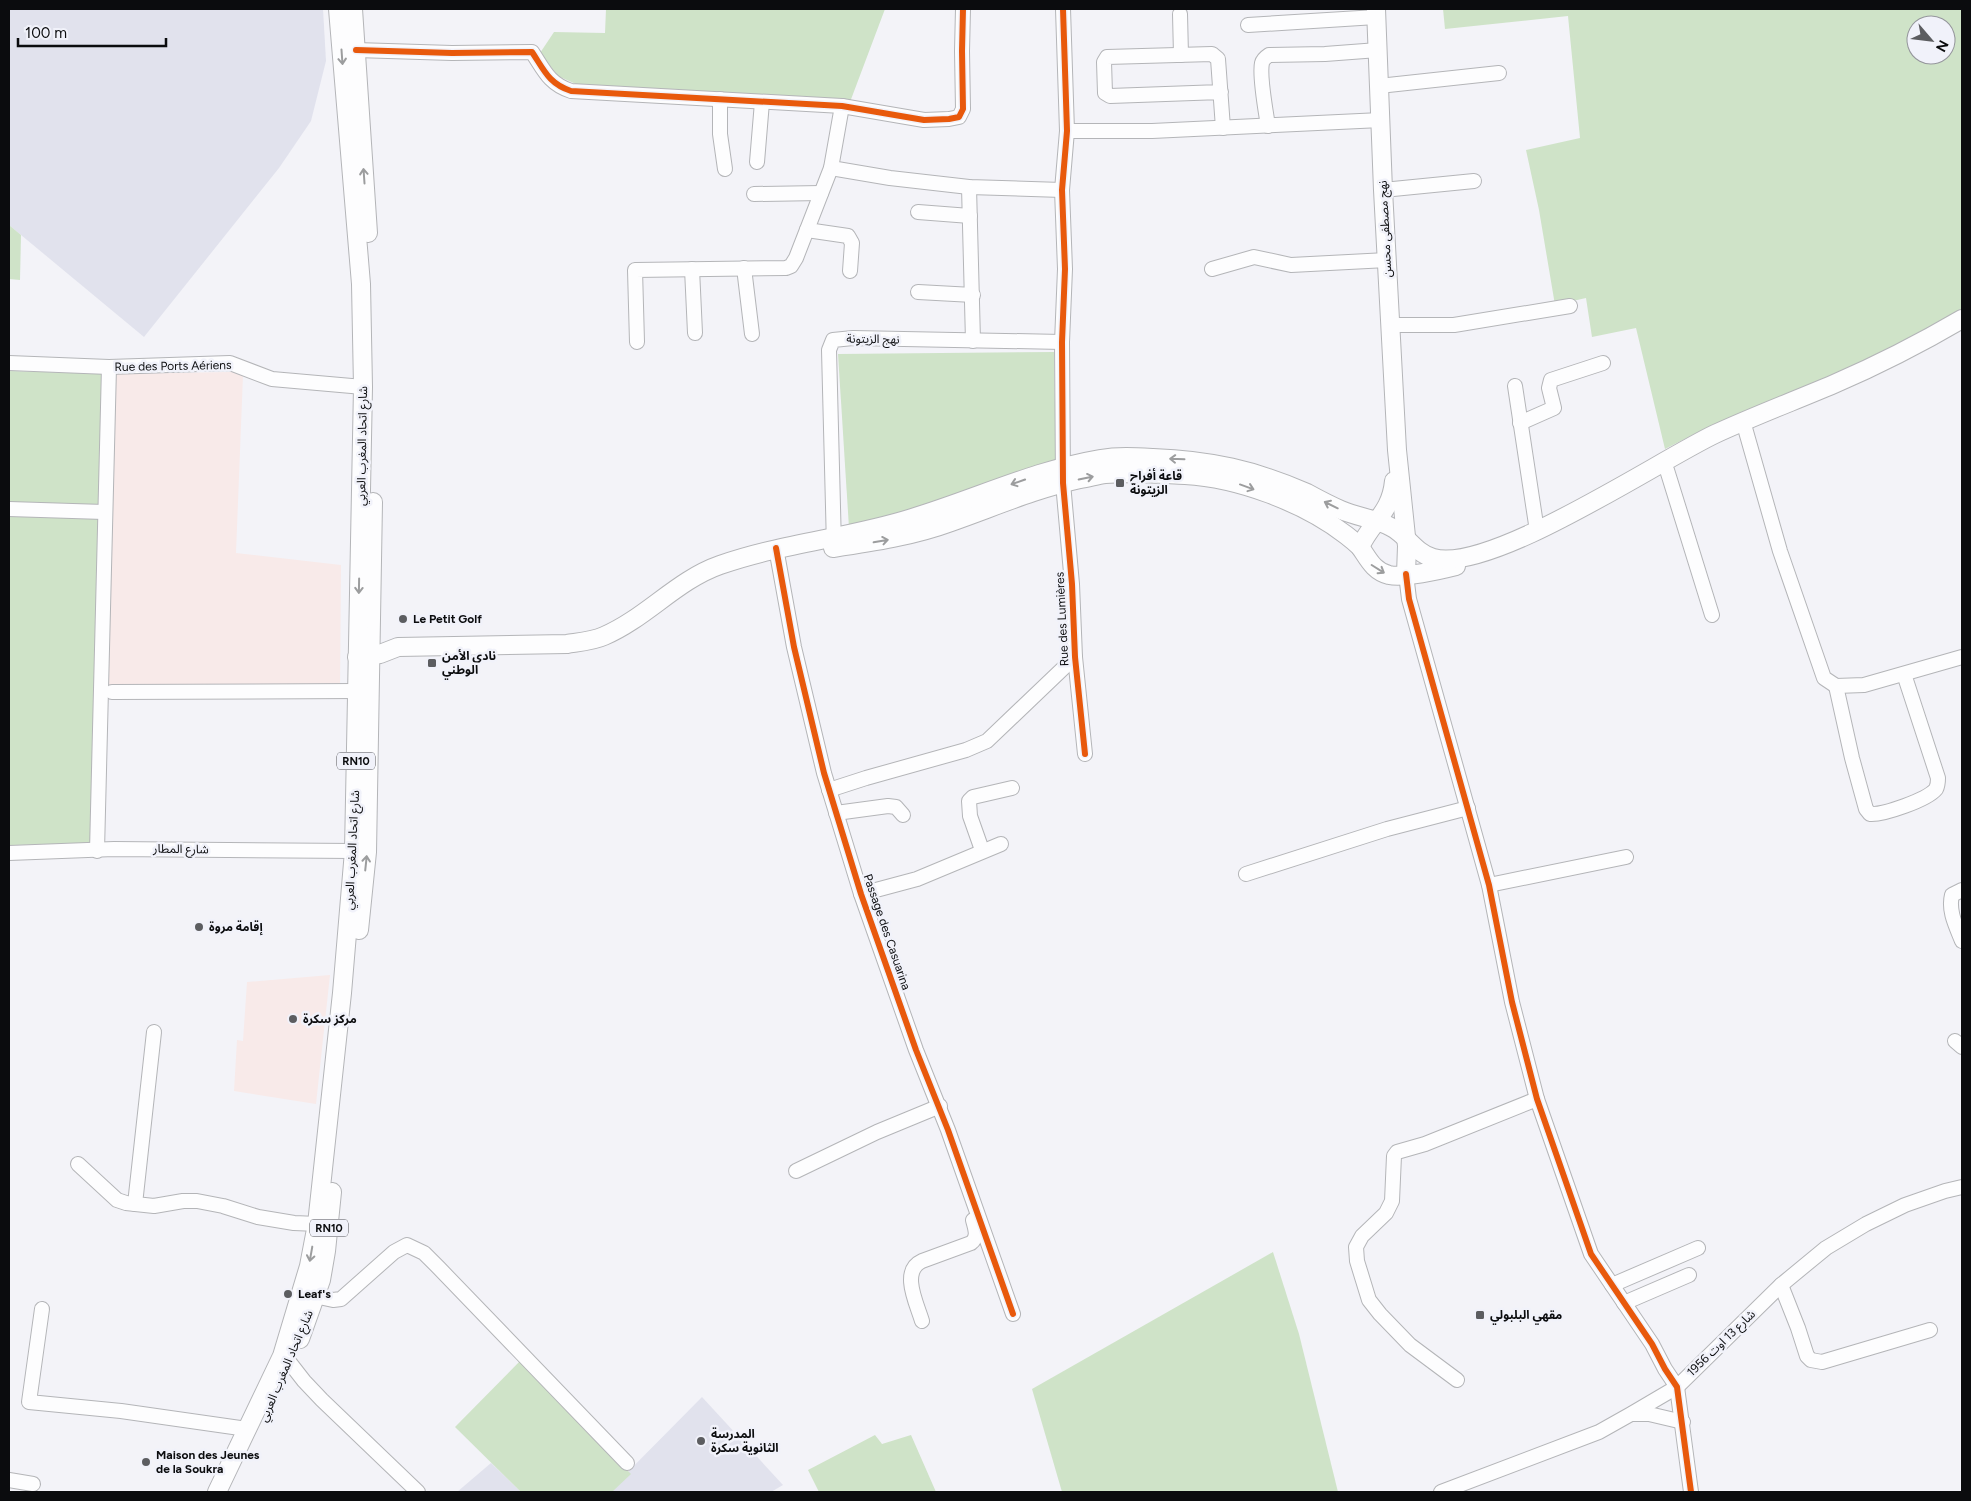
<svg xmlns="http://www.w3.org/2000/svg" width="1971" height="1501" viewBox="0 0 1971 1501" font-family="Figtree,'Noto Sans Arabic',sans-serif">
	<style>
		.commercial { fill: #f8eae9 }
		.built { fill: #e1e2ed }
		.green { fill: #cfe3c8; fill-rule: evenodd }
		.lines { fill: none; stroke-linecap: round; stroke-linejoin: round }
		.minor-casing { stroke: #b4b5b8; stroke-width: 16 }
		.major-casing { stroke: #b4b5b8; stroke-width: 20 }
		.minor { stroke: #fdfdfe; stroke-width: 14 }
		.major { stroke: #fdfdfe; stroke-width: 18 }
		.cycleway-casing { stroke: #f1f2fa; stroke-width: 9 }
		.cycleway { stroke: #e8590c; stroke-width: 6 }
		.oneway { stroke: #9c9d9e }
		.poi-dot { fill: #5c5d60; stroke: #f1f2fa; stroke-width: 2 }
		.labels { text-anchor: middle; stroke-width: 5; stroke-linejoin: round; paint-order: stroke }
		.shield { fill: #f1f2fa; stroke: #505155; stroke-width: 1 }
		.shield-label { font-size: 11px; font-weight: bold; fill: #0b0c0e }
		.street-label { font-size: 12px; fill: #0b0c0e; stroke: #f1f2fa }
		.poi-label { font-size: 12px; font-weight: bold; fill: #0b0c0e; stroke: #f1f2fa; text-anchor: start }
	</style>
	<rect width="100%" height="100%" fill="#f3f3f8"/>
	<!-- commercial -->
	<g class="commercial">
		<polygon points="231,372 243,375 236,553 341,565 340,692 107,695 114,374"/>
		<polygon points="330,975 316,1104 234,1091 237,1040 243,1041 247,982"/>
	</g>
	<!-- built -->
	<g class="built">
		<polygon points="9,9 323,9 326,61 311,121 279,168 144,337 9,225"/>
		<polygon points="702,1397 783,1485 771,1492 608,1492"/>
		<polygon points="491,1463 521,1492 457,1492"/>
	</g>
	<!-- green -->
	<g class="green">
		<polygon points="606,9 885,9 850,102 578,85 558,76 540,53 554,32 605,33"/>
		<path d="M1443 9H1962V313L1816 387 1712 425 1665 449 1636 328 1592 337 1586 298 1555 305 1539 210 1526 150 1580 138 1568 16 1445 29ZM1916 25H1946V55H1916Z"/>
		<polygon points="9,225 21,235 20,280 9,279"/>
		<polygon points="1054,352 1056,461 928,510 849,528 838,354"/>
		<polygon points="9,371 114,374 104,844 9,845"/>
		<polygon points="1273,1252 1299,1334 1338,1492 1062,1492 1032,1389"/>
		<polygon points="520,1361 631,1474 612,1492 521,1492 455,1427"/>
		<polygon points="875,1435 882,1444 911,1435 936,1492 819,1492 808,1470"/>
	</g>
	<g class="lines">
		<defs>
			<g id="minor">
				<polyline points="1063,9 1067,131 1062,190 1065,269 1062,342 1063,483 1072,584 1075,657 1085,754"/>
				<polyline points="1180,14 1181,55"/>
				<polyline points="1248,25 1376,17"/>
				<path d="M356 50 452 53 532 52C544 70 549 84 571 91L842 106 924 120 949 119 959 117 963 109 962 51 963 9"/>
				<polyline points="1379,86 1499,73"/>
				<polyline points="1221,92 1110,96 1105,93 1104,62 1107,57 1212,54 1218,59 1223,128"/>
				<polyline points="720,99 720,134 725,169"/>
				<path d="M1268 126C1266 112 1259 76 1262 63 1263 59 1266 57 1269 55L1325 54 1378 50"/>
				<polyline points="1067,131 1152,131 1381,120"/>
				<polyline points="757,162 762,102"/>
				<polyline points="831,168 890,178 969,187 1062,190"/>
				<polyline points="969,187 973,341"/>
				<polyline points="1383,190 1474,181"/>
				<polyline points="754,194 821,193"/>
				<polyline points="918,212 970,216"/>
				<polyline points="807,230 848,236 852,243 850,271"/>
				<polyline points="744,268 752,334"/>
				<polyline points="692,269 695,333"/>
				<polyline points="1212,269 1254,257 1291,265 1387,260"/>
				<polyline points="918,292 973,295"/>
				<polyline points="1391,325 1454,325 1570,306"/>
				<polyline points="637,342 635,270 786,268 791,266 796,258 831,168 842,106"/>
				<polyline points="9,363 109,367 230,363 272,379 363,387"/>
				<polyline points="1515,386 1537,531"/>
				<polyline points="1743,421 1780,551 1824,678 1836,686 1864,685 1962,657"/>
				<polyline points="1520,423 1554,408 1549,388 1551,380 1603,363"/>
				<polyline points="1667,470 1712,615"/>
				<polyline points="9,509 104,512"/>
				<polyline points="834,546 829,350 833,340 853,338 1062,342"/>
				<polyline points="776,548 794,647 824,773 861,894 916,1050 948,1130 1013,1314"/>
				<polyline points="1406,574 1409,599 1489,885 1512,1002 1537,1099 1591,1254 1652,1344 1665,1369 1677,1387 1691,1492"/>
				<path d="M1836 686 1852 758 1866 809 1870 814C1883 815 1927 800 1936 789 1938 785 1938 782 1938 778L1904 674"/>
				<polyline points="112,692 358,691"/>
				<polyline points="829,790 866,778 966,750 987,741 1075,657"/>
				<polyline points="836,813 888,806 896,807 903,815"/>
				<polyline points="982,850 970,816 969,801 973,797 1012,788"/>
				<polyline points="97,851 109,367"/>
				<polyline points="9,853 114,849 354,851"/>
				<polyline points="1246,874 1387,829 1468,808"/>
				<polyline points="1489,885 1626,857"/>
				<path d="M1962 890 1952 895C1948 911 1956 926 1962 941"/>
				<polyline points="861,894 917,879 1001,844"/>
				<polyline points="1955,1041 1962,1047"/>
				<polyline points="78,1164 117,1200 126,1203 154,1206 183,1201 197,1201 223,1206 258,1217 294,1223 317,1224"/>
				<polyline points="796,1171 877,1132 940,1106"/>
				<polyline points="135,1204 154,1032"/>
				<polyline points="1612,1285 1698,1248"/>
				<polyline points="1781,1285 1798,1328 1807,1356 1811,1360 1822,1362 1930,1330"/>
				<polyline points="305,1294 333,1300 341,1299 394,1252 407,1245 424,1253 439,1268 627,1463"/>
				<polyline points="1624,1303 1689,1275"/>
				<polyline points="42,1309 29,1402 121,1411 247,1429"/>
				<path d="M922 1321C917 1304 900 1271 922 1261L971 1243C979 1237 975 1228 973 1220"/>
				<polyline points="290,1363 304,1381 322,1400 418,1492"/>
				<polyline points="1457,1380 1410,1345 1380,1314 1369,1300 1357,1261 1356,1247 1362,1236 1386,1213 1392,1201 1394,1156 1397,1152 1425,1144 1537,1099"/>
				<polyline points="1632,1414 1649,1414 1683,1422"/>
				<polyline points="9,1480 33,1484"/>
				<polyline points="1441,1492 1599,1432 1631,1414 1677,1387 1781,1285 1826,1248 1866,1224 1905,1205 1945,1191 1962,1187"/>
			</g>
			<g id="major">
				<polyline points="353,9 368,233"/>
				<polyline points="1376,9 1383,190 1397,450 1407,546 1406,574"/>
				<path d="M1360 547C1372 521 1391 513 1394 481"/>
				<path d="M833 548C873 542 913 536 951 522 994 507 1035 489 1080 479 1088 478 1097 475 1105 474 1131 472 1159 474 1185 475 1238 478 1303 502 1346 535 1350 538 1356 543 1360 547 1368 558 1373 571 1389 575 1404 578 1440 570 1456 566"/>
				<path d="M357 657 380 654 398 647 567 644C580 642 593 641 604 636 646 618 677 580 720 565 783 543 849 538 912 518 975 499 1035 470 1100 459 1118 456 1135 457 1153 458 1209 460 1255 470 1307 493 1318 499 1329 505 1341 510 1357 517 1377 519 1391 527 1407 535 1415 553 1433 558 1490 574 1658 461 1715 434 1754 416 1794 401 1834 384 1878 365 1921 343 1962 319"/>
				<polyline points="359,930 367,852 373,502"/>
				<polyline points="300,1339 321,1280 326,1251 332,1192"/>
				<polyline points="217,1492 282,1356 309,1266 317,1224 342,993 354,851 363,387 361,284 338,9"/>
			</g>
		</defs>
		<!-- minor casing -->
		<use href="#minor" class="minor-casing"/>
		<!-- major casing -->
		<use href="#major" class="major-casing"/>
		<!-- minor -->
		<use href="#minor" class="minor"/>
		<!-- major -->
		<use href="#major" class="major"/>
		<defs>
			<g id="cycleway">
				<polyline points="1063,9 1067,131 1062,190 1065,269 1062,342 1063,483 1072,584 1075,657 1085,754"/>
				<path d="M356 50 452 53 532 52C544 70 549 84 571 91L842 106 924 120 949 119 959 117 963 109 962 51 963 9"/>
				<polyline points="776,548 794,647 824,773 861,894 916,1050 948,1130 1013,1314"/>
				<polyline points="1406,574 1409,599 1489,885 1512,1002 1537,1099 1591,1254 1652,1344 1665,1369 1677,1387 1691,1492"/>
			</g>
		</defs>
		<!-- cycleway casing -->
		<use href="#cycleway" class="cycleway-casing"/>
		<!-- cycleway -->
		<use href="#cycleway" class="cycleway"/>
	</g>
	<!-- one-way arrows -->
	<defs><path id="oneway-shaft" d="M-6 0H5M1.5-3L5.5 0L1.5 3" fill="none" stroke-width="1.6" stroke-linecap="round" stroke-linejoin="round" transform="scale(1.25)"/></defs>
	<g class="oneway">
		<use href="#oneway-shaft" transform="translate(342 57) rotate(86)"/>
		<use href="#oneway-shaft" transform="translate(364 176) rotate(-94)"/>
		<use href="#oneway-shaft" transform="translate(1177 459) rotate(-178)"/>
		<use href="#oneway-shaft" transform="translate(1086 478) rotate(-12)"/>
		<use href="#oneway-shaft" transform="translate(1018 482) rotate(161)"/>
		<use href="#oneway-shaft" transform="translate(1247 487) rotate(20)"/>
		<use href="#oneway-shaft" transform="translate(1331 505) rotate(-154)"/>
		<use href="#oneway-shaft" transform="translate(881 541) rotate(-10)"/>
		<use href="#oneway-shaft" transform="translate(1378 569) rotate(32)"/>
		<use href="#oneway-shaft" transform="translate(359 586) rotate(91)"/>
		<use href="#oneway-shaft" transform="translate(366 863) rotate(-84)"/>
		<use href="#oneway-shaft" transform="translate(311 1254) rotate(100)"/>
	</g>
	<!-- markers -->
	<g class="poi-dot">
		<rect x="1115" y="478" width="10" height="10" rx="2.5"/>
		<circle cx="403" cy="619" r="5"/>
		<rect x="427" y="658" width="10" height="10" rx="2.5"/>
		<circle cx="199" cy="927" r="5"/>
		<circle cx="293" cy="1019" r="5"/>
		<circle cx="288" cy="1294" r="5"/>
		<rect x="1475" y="1310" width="10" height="10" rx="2.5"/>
		<circle cx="701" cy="1441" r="5"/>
		<circle cx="146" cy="1462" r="5"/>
	</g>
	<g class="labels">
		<!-- shield labels -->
		<g class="shield">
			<rect x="337" y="752.5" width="38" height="17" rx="4"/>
			<rect x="310" y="1219.5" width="38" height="17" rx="4"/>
		</g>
		<g class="shield-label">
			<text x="356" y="765">RN10</text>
			<text x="329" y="1232">RN10</text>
		</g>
		<!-- street labels -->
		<g class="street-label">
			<text transform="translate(1385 229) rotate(-93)" y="4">نهج مصطفى محسن</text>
			<text transform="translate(873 339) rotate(1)" y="4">نهج الزيتونة</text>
			<text transform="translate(173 366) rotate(-1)" y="4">Rue des Ports Aériens</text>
			<text transform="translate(362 446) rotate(-89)" y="4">شارع اتحاد المغرب العربي</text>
			<text transform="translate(1062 619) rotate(-93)" y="4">Rue des Lumières</text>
			<text transform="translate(181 849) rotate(1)" y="4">شارع المطار</text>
			<text transform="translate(352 850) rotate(-87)" y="4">شارع اتحاد المغرب العربي</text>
			<text transform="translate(887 932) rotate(71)" y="4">Passage des Casuarina</text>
			<text transform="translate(1721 1343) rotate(-44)" y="4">شارع 13 اوت 1956</text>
			<text transform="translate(286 1366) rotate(-67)" y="4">شارع اتحاد المغرب العربي</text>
		</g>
		<!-- poi labels -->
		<g class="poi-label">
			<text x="1130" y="480">قاعة أفراح<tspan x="1130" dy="14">الزيتونة</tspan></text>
			<text x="413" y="623">Le Petit Golf</text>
			<text x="442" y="660">نادي الأمن<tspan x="442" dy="14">الوطني</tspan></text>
			<text x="209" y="931">إقامة مروة</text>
			<text x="303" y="1023">مركز سكرة</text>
			<text x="298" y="1298">Leaf's</text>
			<text x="1490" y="1319">مقهي البلبولي</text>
			<text x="711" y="1438">المدرسة<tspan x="711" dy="14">الثانوية سكرة</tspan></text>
			<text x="156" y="1459">Maison des Jeunes<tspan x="156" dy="14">de la Soukra</tspan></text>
		</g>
	</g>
	<!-- border -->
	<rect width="1971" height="1501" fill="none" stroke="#0b0c0e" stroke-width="20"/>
	<!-- north arrow -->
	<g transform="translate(1931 40) rotate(118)"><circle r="24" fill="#f1f2fa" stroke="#95969c"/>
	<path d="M0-4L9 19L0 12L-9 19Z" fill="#5c5d60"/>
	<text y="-8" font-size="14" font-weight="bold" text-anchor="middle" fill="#0b0c0e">N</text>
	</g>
	<!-- scale -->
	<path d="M18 38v8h148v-8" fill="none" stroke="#0b0c0e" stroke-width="2.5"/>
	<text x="25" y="38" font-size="15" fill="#0b0c0e" stroke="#f1f2fa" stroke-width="4" paint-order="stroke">100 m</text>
</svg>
